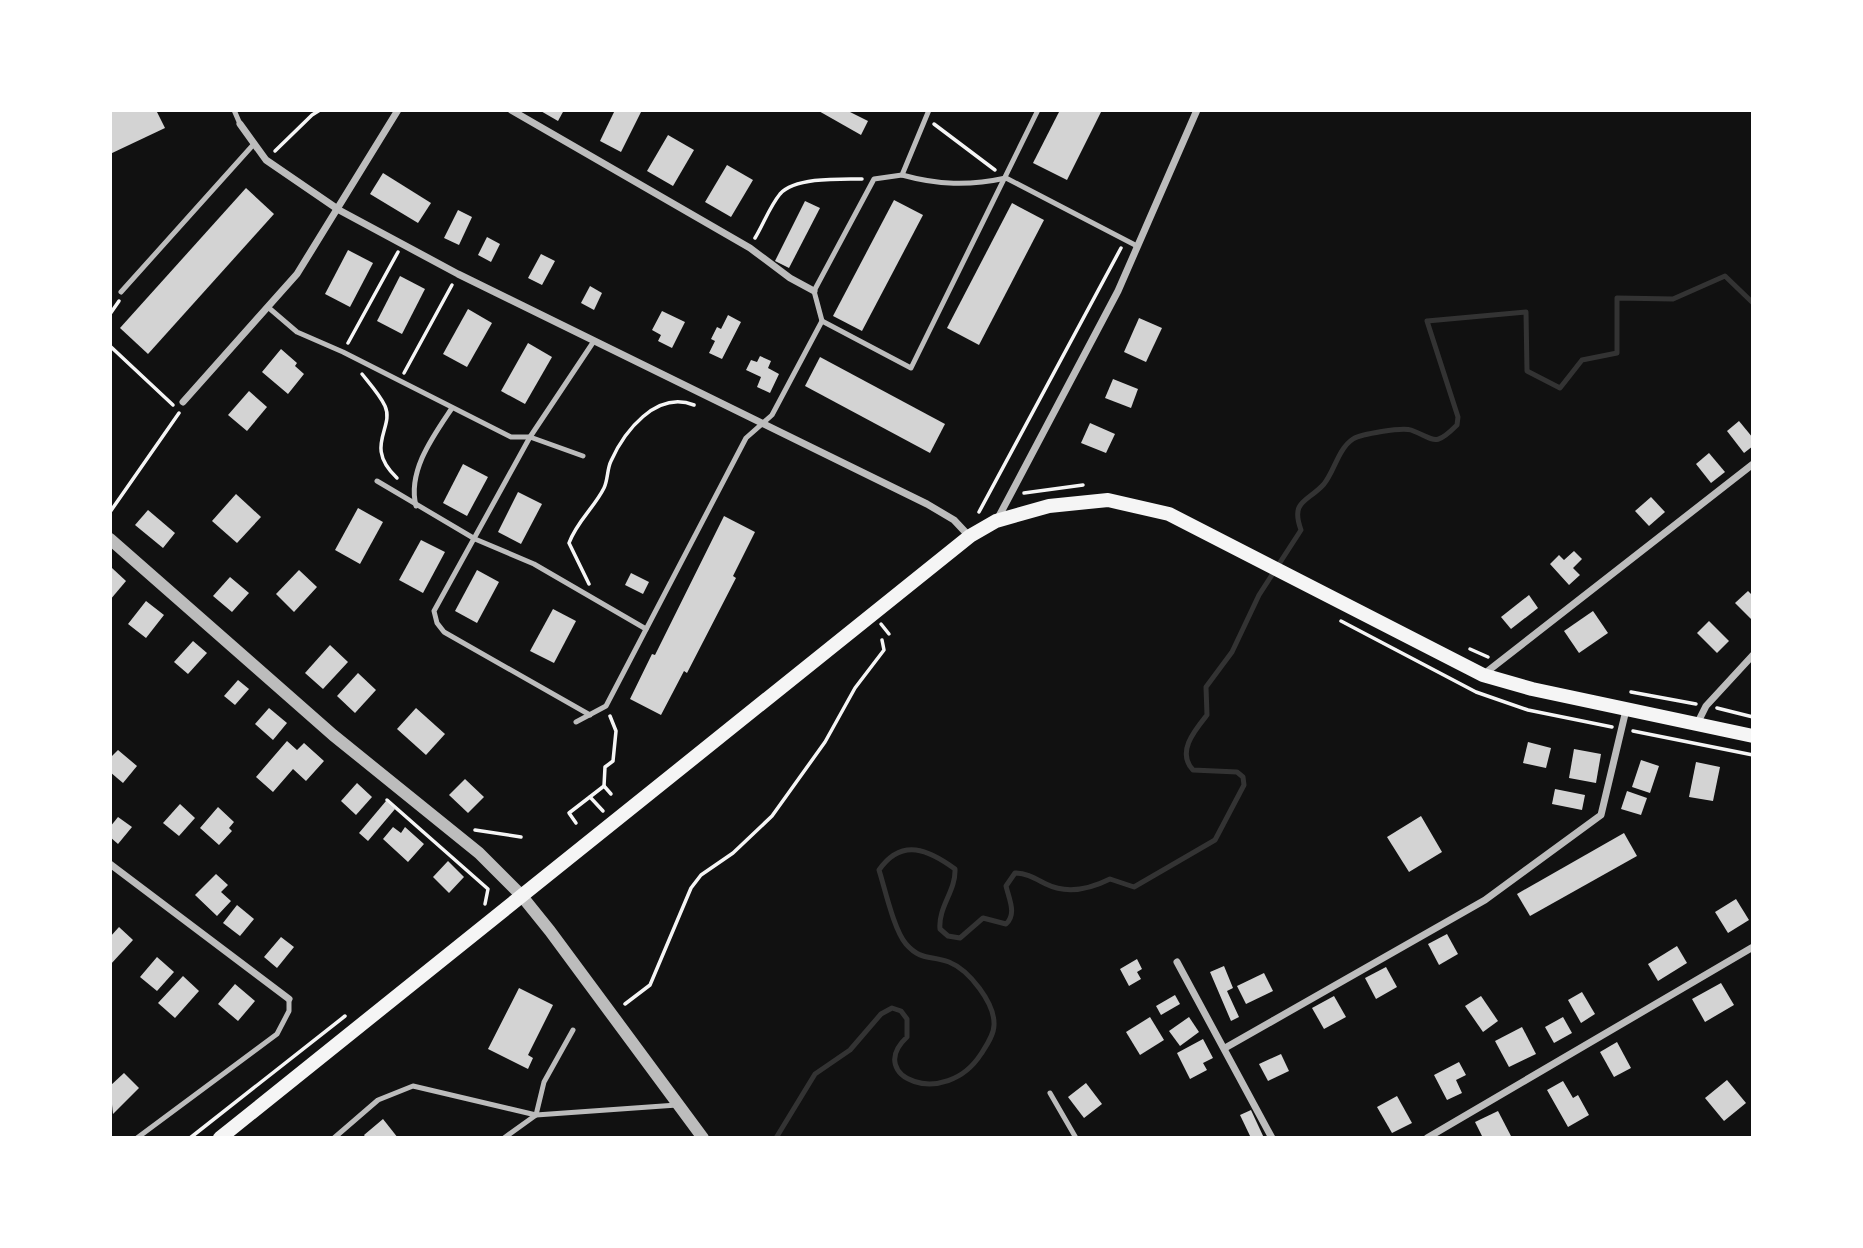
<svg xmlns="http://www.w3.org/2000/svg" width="1863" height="1248" viewBox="0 0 1863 1248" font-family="'Alegreya Sans',sans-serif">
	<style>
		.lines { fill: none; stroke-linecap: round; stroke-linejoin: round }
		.stream { stroke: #333; stroke-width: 5 }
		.building { fill: #d3d3d3 }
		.path { stroke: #f5f5f5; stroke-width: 3.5 }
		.service { stroke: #bcbcbc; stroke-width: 5 }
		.minor { stroke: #bcbcbc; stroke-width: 7 }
		.tertiary { stroke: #bcbcbc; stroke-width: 12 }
		.secondary { stroke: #f5f5f5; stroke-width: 14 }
	</style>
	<rect width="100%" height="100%" fill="#111"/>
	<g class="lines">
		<!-- stream -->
		<path class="stream" d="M776 1138 815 1074 850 1050 881 1014 892 1008 901 1011 907 1019V1037C864 1077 945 1110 981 1054 986 1046 994 1035 994 1025 995 1003 969 970 949 962 930 955 921 961 906 944 894 930 885 889 879 870 902 837 929 850 955 869 956 891 938 907 940 929L948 936 960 938 983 918 1006 924C1017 914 1009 899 1006 886L1015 873C1027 873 1036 879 1046 884 1068 895 1090 889 1110 879L1134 887 1215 840 1244 785 1243 777 1237 772 1193 770C1176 752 1195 730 1207 715L1206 687 1232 652 1259 595 1301 530C1290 500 1308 502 1324 484 1335 470 1338 449 1353 439 1361 434 1402 427 1411 430 1435 439 1434 448 1457 425L1458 417 1427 321 1526 312 1527 371 1560 388 1582 360 1617 353V298L1673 299 1725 276 1753 303"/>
	</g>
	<!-- building -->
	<g class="building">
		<polygon points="114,110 156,110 165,128 110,154 110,112"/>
		<polygon points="539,110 564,110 558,121"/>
		<polygon points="615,110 641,112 621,152 600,141"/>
		<polygon points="817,110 846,110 868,121 861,135"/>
		<polygon points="1060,110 1102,110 1067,180 1033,163"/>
		<polygon points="668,135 694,150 673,186 647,171"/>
		<polygon points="727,165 753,180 731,217 705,202"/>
		<polygon points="383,173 431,203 418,223 370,194"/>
		<polygon points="246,188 274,214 148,354 120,328"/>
		<polygon points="894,200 923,215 862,331 833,316"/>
		<polygon points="805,201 820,208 789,268 775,261"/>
		<polygon points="1012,203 1044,220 979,345 947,328"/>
		<polygon points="458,210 472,217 459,245 444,238"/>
		<polygon points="487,237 500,244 491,262 478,255"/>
		<polygon points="348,250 373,263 350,307 325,294"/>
		<polygon points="541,254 555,261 542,285 528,278"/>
		<polygon points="400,276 425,289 402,334 377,321"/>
		<polygon points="590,286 602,293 594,310 581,303"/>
		<polygon points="468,309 492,323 467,367 443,354"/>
		<polygon points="662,311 685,322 672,348 658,341 661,335 652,330"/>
		<polygon points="728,315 741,322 722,359 709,353 715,341 711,339 717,327 721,329"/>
		<polygon points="1139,318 1162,328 1146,362 1124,352"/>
		<polygon points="528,343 552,357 525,404 501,391"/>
		<polygon points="281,349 297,363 295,366 304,374 288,394 262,372"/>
		<polygon points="760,356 771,361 768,368 779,374 770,393 757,387 761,377 746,370 751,360 757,362"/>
		<polygon points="820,357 945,424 930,453 805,386"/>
		<polygon points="1113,379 1138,389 1131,408 1105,398"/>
		<polygon points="249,391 267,407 247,431 228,415"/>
		<polygon points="1739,421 1753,438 1753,446 1744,453 1727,431"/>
		<polygon points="1090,423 1115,434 1106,453 1081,443"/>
		<polygon points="1709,453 1725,472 1711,483 1696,464"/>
		<polygon points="463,464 488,477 467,516 443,503"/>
		<polygon points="518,492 542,504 521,544 498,532"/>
		<polygon points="236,494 261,517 237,543 212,521"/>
		<polygon points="1651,497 1665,512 1649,526 1635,511"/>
		<polygon points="358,508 383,522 360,564 335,550"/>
		<polygon points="148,510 175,533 163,548 135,525"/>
		<polygon points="724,516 755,532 733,576 736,578 687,673 684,671 661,715 630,699 652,654 655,655"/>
		<polygon points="421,540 445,552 423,593 399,580"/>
		<polygon points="1574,551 1582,559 1573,568 1580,575 1569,585 1550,564 1559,555 1564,560"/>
		<polygon points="112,568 126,581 110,600 110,570"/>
		<polygon points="299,570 317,587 294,612 276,594"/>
		<polygon points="477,570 499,582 477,623 455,611"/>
		<polygon points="631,573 649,582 643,594 625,585"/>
		<polygon points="230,577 249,593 232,612 213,596"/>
		<polygon points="1748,591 1753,596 1753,621 1735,603"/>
		<polygon points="1529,595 1538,608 1511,629 1501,617"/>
		<polygon points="146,601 164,615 146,638 128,624"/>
		<polygon points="553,609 576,621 554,663 530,651"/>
		<polygon points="1593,611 1608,633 1579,653 1564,631"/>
		<polygon points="1709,621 1729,641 1717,653 1697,633"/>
		<polygon points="193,641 207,653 188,674 174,662"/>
		<polygon points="330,645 348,662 323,689 305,673"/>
		<polygon points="358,673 376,690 355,713 337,696"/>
		<polygon points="238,680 249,689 235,705 224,696"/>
		<polygon points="269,708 287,723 273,740 255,724"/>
		<polygon points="416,708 445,734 426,755 397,729"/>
		<polygon points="287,741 297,750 304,743 324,761 306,781 293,769 273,792 256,777"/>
		<polygon points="1528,742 1551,748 1546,768 1523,763"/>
		<polygon points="1574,749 1601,754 1596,783 1569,778"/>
		<polygon points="118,750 137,766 123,783 110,772 110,758"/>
		<polygon points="1641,760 1659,766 1650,793 1632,787"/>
		<polygon points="1696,762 1720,767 1713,801 1689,797"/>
		<polygon points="465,779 484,797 468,813 449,795"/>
		<polygon points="357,783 372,797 356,815 341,801"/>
		<polygon points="1555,789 1585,795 1582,810 1552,804"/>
		<polygon points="1627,791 1647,798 1641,815 1621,809"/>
		<polygon points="386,801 395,809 368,841 359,833"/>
		<polygon points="180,804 195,818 179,836 163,823"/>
		<polygon points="218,807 234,822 229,828 232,831 219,845 200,828"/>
		<polygon points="1421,816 1442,852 1409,872 1387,837"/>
		<polygon points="118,817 132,827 118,844 110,837 110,827"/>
		<polygon points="393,827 401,833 405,827 424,844 408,862 383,839"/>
		<polygon points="1624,833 1637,856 1530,916 1517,894"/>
		<polygon points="448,861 464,877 449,893 433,877"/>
		<polygon points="216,874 228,885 221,892 231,901 217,916 195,895"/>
		<polygon points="1736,899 1749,920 1728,933 1715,912"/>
		<polygon points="237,905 254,919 240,936 223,923"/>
		<polygon points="119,927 133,940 110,965 110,937"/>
		<polygon points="1447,934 1458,954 1439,965 1428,944"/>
		<polygon points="281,937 294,947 277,968 264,957"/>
		<polygon points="1677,946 1687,963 1658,981 1648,964"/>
		<polygon points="157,957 174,972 157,991 140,977"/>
		<polygon points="1137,959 1142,969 1137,972 1141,979 1129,986 1120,969"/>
		<polygon points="1224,966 1233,988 1227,991 1239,1017 1231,1021 1210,972"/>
		<polygon points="1386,967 1397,987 1376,999 1365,978"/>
		<polygon points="1264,973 1273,991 1246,1004 1237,986"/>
		<polygon points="183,976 199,991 175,1018 158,1003"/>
		<polygon points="1721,983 1734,1005 1705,1022 1692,999"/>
		<polygon points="235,984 255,1001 238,1021 218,1004"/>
		<polygon points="519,988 553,1005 528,1055 533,1058 528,1069 488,1049"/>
		<polygon points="1582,992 1595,1014 1581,1023 1568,1000"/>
		<polygon points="1175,995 1180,1004 1161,1015 1156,1006"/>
		<polygon points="1334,996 1346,1017 1324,1029 1312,1008"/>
		<polygon points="1481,996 1498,1021 1483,1032 1465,1006"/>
		<polygon points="1150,1017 1164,1040 1140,1055 1126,1032"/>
		<polygon points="1189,1017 1199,1032 1180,1046 1169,1031"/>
		<polygon points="1563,1017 1572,1033 1554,1043 1545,1027"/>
		<polygon points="1522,1027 1536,1054 1509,1067 1495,1041"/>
		<polygon points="1203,1039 1213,1058 1203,1063 1207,1070 1190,1079 1177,1053"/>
		<polygon points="1617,1042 1631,1068 1614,1077 1600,1052"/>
		<polygon points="1281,1054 1289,1071 1268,1081 1259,1064"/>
		<polygon points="1459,1062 1466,1075 1456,1080 1462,1093 1447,1100 1434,1075"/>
		<polygon points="124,1073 139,1088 113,1114 110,1086"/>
		<polygon points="1727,1080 1746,1103 1724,1121 1705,1098"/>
		<polygon points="1563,1081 1573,1098 1578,1095 1589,1115 1568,1127 1547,1090"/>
		<polygon points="1086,1083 1102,1104 1084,1118 1068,1097"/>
		<polygon points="1397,1096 1412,1123 1392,1133 1377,1107"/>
		<polygon points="1251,1110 1264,1138 1251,1138 1240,1115"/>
		<polygon points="1498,1111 1512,1138 1483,1138 1475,1122"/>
		<polygon points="383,1119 398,1138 366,1138 364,1135"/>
	</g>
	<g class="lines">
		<!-- path -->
		<g class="path">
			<polyline points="934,124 995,170"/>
			<polyline points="275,151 312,115 320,110"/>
			<path d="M755 238C763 225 770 206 780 194 795 177 841 179 862 179"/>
			<polyline points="110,314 119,301"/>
			<polyline points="348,343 398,252"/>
			<polyline points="110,346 173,405"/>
			<polyline points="404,373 452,285"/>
			<path d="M362 374C370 384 380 395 385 406 395 428 363 446 397 478"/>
			<polyline points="1024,493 1083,485"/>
			<polyline points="110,512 179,413"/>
			<polyline points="979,512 1121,248"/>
			<path d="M589 584 569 543C577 521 594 508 604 488 608 480 607 469 611 461 624 432 656 390 694 405"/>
			<polyline points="1341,621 1476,692 1528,710 1612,727"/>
			<polyline points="881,624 889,634"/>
			<polyline points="1470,649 1488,657"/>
			<polyline points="1631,692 1696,704"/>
			<polyline points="1717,708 1753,717"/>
			<polyline points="1633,731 1753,755"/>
			<polyline points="604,786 605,767 613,761 616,731 610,716"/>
			<polyline points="590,797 603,811"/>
			<polyline points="387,800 488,889 485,904"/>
			<polyline points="576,823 569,813 604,786 611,794"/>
			<polyline points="475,830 521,837"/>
			<polyline points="625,1004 650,985 691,888 701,875 733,853 772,816 825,742 855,688 884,650 882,640"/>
			<polyline points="190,1138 345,1016"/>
		</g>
		<!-- service -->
		<g class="service">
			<polyline points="234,110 240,124"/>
			<path d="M902 175C938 185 969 186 1006 178L1137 246"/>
			<polyline points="121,292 253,145"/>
			<polyline points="269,308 297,332 343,352 511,437 530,437 583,456"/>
			<polyline points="822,321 814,291 874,179 902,175 929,110"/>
			<polyline points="377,481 475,539 534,564 646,629"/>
			<path d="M416 506C407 471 434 435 452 408"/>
			<polyline points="590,715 444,632 437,623 434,611 530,437 594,341"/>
			<polyline points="576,722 606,706 746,438 772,415 822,321 911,368 1038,110"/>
			<polyline points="1050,1093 1076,1138"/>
			<polyline points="137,1138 277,1034 289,1011 289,999"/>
			<polyline points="334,1138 378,1100 413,1086 536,1115 677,1105"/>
			<polyline points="504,1138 536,1115 544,1082 573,1030"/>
		</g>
		<!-- minor -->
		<g class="minor">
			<polyline points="511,110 750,248 790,278 814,291"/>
			<polyline points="240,124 266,160 339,210 458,274 927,504 954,520 969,536"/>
			<polyline points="183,402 297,274 398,110"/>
			<polyline points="998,518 1118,291 1197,110"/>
			<polyline points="1484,674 1753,464"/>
			<polyline points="1697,724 1706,706 1753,655"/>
			<polyline points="110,864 289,999"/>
			<polyline points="1177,962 1272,1138"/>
			<polyline points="1225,1048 1485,900 1601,815 1626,710"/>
			<polyline points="1427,1138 1753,947"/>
		</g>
		<!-- tertiary -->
		<polyline class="tertiary" points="110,539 333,735 479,853 521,895 550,931 703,1138"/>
		<!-- secondary -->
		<polyline class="secondary" points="220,1138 970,536 996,521 1049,506 1108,500 1169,514 1483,675 1532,689 1753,736"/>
	</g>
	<!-- border -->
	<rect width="1863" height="1248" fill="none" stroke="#ffffff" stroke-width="224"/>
</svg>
